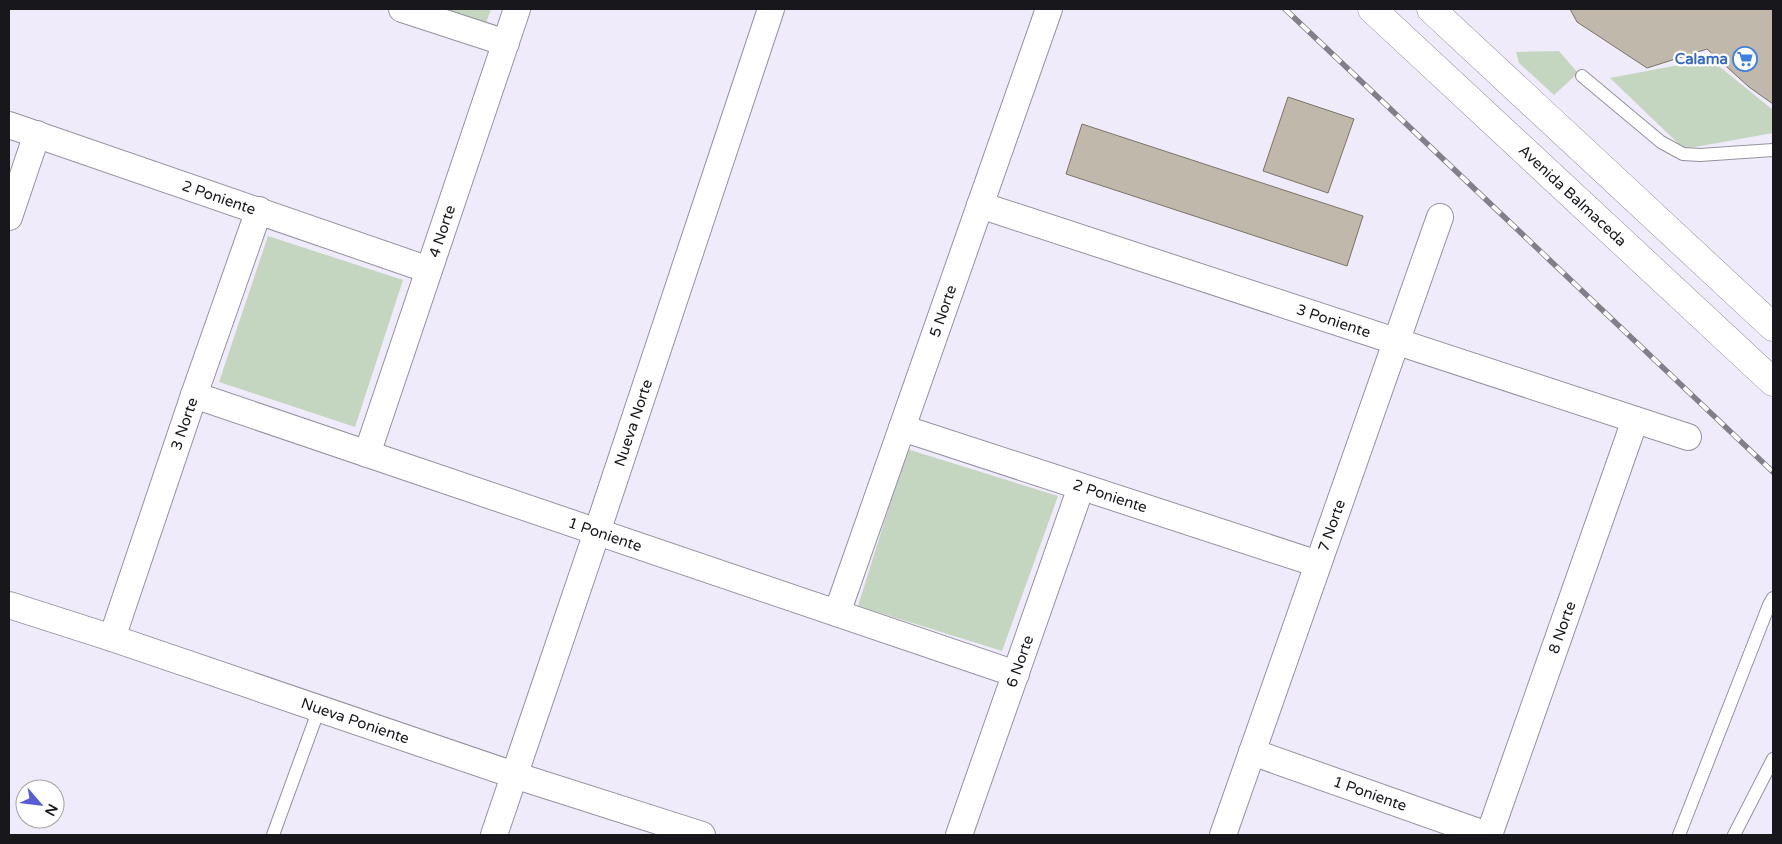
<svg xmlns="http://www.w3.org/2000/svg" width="1782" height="844" viewBox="0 0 1782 844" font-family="'Varela Round',sans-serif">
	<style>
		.green { fill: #c5d6c0 }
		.building { fill: #c0b8aa; stroke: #7a7366 }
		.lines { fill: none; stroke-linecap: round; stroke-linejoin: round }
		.service-casing { stroke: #9591a0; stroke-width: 14 }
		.minor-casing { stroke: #9591a0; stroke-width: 28 }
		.primary-casing { stroke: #9591a0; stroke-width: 29 }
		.service { stroke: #fff; stroke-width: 12 }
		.minor { stroke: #fff; stroke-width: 26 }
		.primary { stroke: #fff; stroke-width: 28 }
		.rail-casing { stroke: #817f89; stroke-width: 5.5 }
		.rail { stroke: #fff; stroke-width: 4; stroke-dasharray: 11; stroke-linecap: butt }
		.labels { text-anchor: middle; stroke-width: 4.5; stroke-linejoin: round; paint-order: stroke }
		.shop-label { font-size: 15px; font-weight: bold; fill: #366cbe; stroke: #fff; text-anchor: end }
		.street-label { font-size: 15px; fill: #18171c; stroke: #fff }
	</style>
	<rect width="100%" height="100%" fill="#efebfb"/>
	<!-- green -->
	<g class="green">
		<polygon points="443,9 491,9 485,26"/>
		<polygon points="1559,51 1578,73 1554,95 1519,63 1516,52"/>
		<polygon points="1710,59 1773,110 1773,133 1684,149 1610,78"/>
		<polygon points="268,236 403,280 355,427 219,382"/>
		<polygon points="907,449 1058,496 1002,651 858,606"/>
	</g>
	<!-- building -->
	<g class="building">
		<polygon points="1570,9 1773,9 1773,104 1749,87 1707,49 1647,68 1577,22"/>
		<polygon points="1288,97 1354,119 1328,193 1263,171"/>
		<polygon points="1082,124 1363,216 1347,266 1066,174"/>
	</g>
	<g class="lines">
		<defs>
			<g id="service">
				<polyline points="1582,76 1661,142 1683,154 1700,155 1773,150"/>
				<polyline points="273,835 319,709"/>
				<polyline points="1679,835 1769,605 1773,598"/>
				<polyline points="1734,835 1773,759"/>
			</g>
			<g id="minor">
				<polyline points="402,9 506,43"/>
				<path id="s1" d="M9 125 429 270"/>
				<path id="s2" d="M980 205 1688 437"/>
				<polyline points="9,217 37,134"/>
				<path id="s3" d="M194 395 1016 674"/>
				<path id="s4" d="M902 428 1318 564"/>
				<path id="s5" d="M367 454 517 9"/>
				<path id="s6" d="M9 605 112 638 514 775 702 835"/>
				<path id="s7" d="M837 613 1049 9"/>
				<path id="s8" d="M112 638 194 395 259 210"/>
				<path id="s9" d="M1252 752 1487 835"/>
				<path id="s10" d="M494 835 597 532 771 9"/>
				<path id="s11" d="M959 835 1081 487"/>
				<path id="s12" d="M1223 835 1440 217"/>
				<path id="s13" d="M1489 835 1635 420"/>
			</g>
			<g id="primary">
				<path id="s14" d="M1372 9 1773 382"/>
				<polyline points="1431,9 1773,327"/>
			</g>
		</defs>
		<!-- service casing -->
		<use href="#service" class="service-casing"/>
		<!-- minor casing -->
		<use href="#minor" class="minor-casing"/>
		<!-- primary casing -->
		<use href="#primary" class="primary-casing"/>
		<!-- service -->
		<use href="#service" class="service"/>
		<!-- minor -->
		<use href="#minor" class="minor"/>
		<!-- primary -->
		<use href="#primary" class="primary"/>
		<defs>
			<polyline id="rail" points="1285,9 1773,472"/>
		</defs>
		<!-- rail casing -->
		<use href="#rail" class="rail-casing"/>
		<!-- rail -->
		<use href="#rail" class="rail"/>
	</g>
	<!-- icons -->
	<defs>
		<symbol id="supermarket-ring" viewBox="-11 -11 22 22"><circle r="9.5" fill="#fff" stroke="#3f7fe0" stroke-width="1.5"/><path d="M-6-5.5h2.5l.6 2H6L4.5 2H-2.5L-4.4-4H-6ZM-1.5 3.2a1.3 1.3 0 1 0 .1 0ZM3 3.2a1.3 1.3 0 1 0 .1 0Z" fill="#3f7fe0"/></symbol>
	</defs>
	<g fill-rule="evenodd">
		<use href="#supermarket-ring" x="1731" y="45" width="28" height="28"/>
	</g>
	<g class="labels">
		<!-- shop labels -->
		<g class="shop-label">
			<text x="1728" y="64">Calama</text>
		</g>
		<!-- street labels -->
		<g class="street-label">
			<text dy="5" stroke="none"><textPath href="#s14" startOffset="274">Avenida Balmaceda</textPath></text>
			<text dy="5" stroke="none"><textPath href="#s1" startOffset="222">2 Poniente</textPath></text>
			<text dy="5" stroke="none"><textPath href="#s5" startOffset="235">4 Norte</textPath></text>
			<text dy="5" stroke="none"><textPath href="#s7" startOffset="320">5 Norte</textPath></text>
			<text dy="5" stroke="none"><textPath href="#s2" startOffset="372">3 Poniente</textPath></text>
			<text dy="5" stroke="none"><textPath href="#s10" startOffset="435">Nueva Norte</textPath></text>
			<text dy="5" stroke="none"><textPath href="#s8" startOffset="226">3 Norte</textPath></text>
			<text dy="5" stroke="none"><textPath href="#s4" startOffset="219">2 Poniente</textPath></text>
			<text dy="5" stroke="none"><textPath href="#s12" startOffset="328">7 Norte</textPath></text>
			<text dy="5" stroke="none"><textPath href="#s3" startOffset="434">1 Poniente</textPath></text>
			<text dy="5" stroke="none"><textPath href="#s13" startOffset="220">8 Norte</textPath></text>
			<text dy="5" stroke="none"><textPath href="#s11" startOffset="184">6 Norte</textPath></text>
			<text dy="5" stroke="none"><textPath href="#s6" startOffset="365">Nueva Poniente</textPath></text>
			<text dy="5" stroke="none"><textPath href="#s9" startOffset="125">1 Poniente</textPath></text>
		</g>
	</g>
	<!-- border -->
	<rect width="1782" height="844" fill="none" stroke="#18171c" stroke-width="20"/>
	<!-- north arrow -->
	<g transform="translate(40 804) rotate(118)"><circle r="24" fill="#ffffff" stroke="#a3a2a4"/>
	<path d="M0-4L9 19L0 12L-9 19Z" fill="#575dd4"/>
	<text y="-8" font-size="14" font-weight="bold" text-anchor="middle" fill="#18171c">N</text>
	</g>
</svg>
